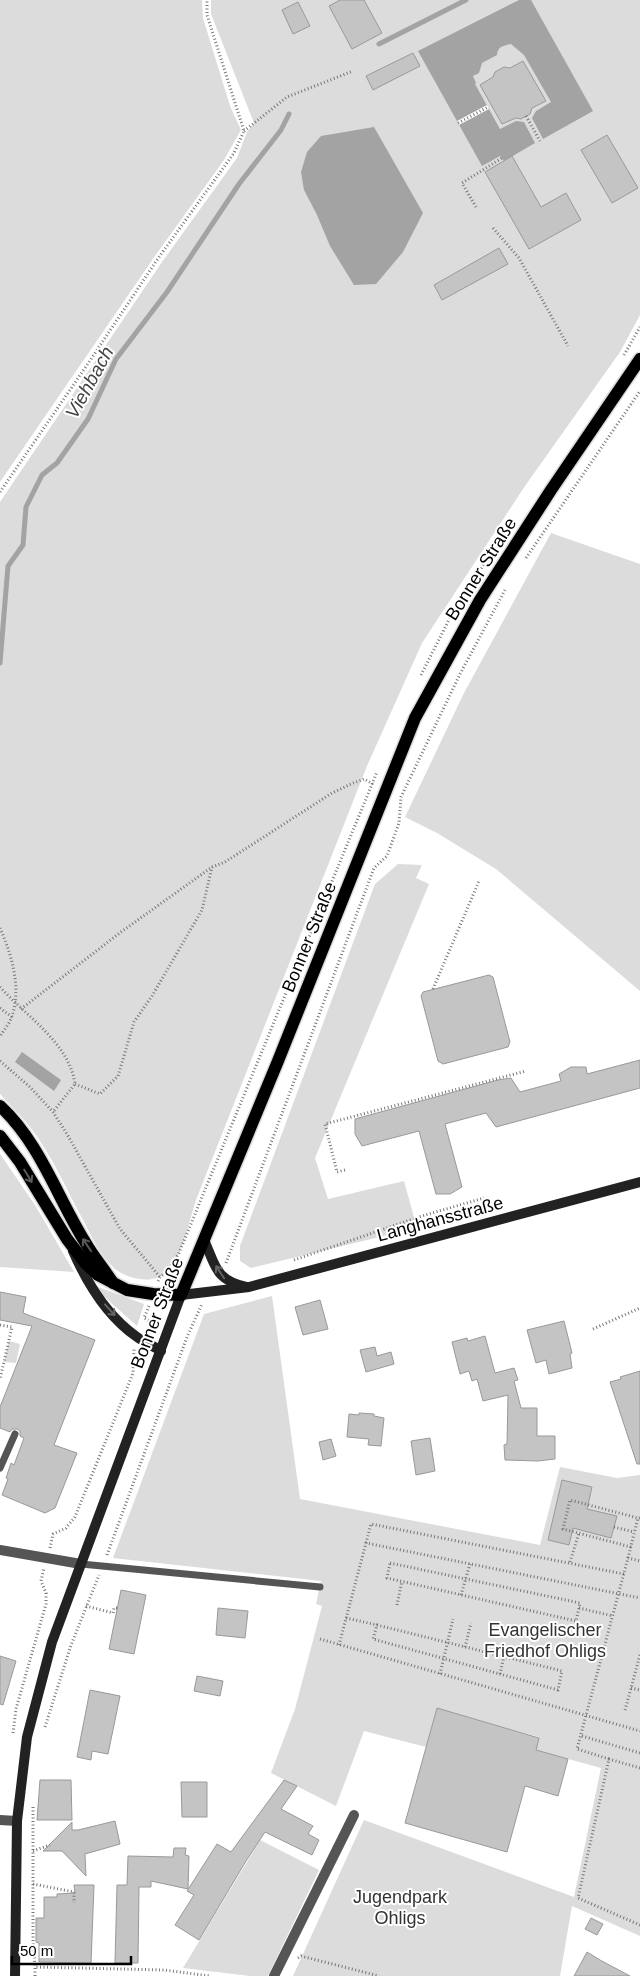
<svg xmlns="http://www.w3.org/2000/svg" width="640" height="1976" viewBox="0 0 640 1976" font-family="Helvetica,sans-serif">
	<style>
		.green { fill: #dcdcdc }
		.water { fill: #a3a3a3 }
		.pier { fill: #fff }
		.lines { fill: none; stroke-linecap: round; stroke-linejoin: round }
		.stream { stroke: #a3a3a3; stroke-width: 5 }
		.building { fill: #c4c4c4; stroke: #999 }
		.primary-casing { stroke: #dbdbdb; stroke-width: 15 }
		.path { stroke: #777; stroke-width: 3; stroke-dasharray: 1 2.5; stroke-linecap: butt }
		.lane { stroke: #555; stroke-width: 7 }
		.street { stroke: #555; stroke-width: 10 }
		.secondary { stroke: #222; stroke-width: 10 }
		.primary { stroke: #000; stroke-width: 12 }
		.oneway { stroke: #595959 }
		.oneway2 { stroke: #646464 }
		.labels { text-anchor: middle; stroke-width: 4; stroke-linejoin: round; paint-order: stroke }
		.street-label { font-size: 18px; fill: #000; stroke: #fff }
		.park-label { font-size: 18px; fill: #333; stroke: #fff }
		.water-label { font-size: 19px; font-style: italic; fill: #444; stroke: #fff }
	</style>
	<rect width="100%" height="100%" fill="#fff"/>
	<!-- green -->
	<g class="green">
		<polygon points="0,0 202,0 203,18 230,106 241,130 224,160 155,256 0,482"/>
		<path d="M211 0H640V315L620 352 525 486 422 643 367 766 196 1200C189 1221 183 1255 168 1271 154 1285 130 1280 115 1269 100 1256 91 1235 82 1218 68 1192 56 1165 40 1141 29 1124 14 1109 0 1094V502L162 262 237 158 247 132 254 123 211 14Z"/>
		<polygon points="551,533 640,564 640,991 496,869 437,833 405,817 464,693"/>
		<polygon points="398,864 422,865 416,878 429,884 315,1158 328,1199 404,1181 417,1228 251,1268 240,1261 240,1246 375,884"/>
		<polygon points="0,1154 35,1205 74,1272 0,1267"/>
		<polygon points="98,1287 144,1304 137,1326 98,1291"/>
		<polygon points="272,1296 300,1499 540,1545 560,1467 617,1478 640,1475 640,1936 572,1906 560,1976 293,1976 364,1820 574,1897 601,1768 536,1750 539,1737 437,1709 426,1747 364,1731 336,1806 271,1773 295,1709 322,1606 316,1604 321,1581 113,1558 204,1314"/>
		<polygon points="9,1341 20,1344 16,1363 4,1362"/>
		<polygon points="260,1840 319,1870 268,1976 250,1976 183,1968"/>
	</g>
	<!-- water -->
	<g class="water">
		<path d="M519 0H531L593 111 543 139 532 118 536 111 551 102 524 55 511 44C503 46 498 46 497 55L482 63 479 73 473 76 476 83 475 84 500 129 516 121 524 122 535 143 504 161 500 156 482 166 418 51Z"/>
		<polygon points="374,127 423,213 403,252 376,284 354,285 330,246 317,215 304,190 301,172 307,152 321,136"/>
		<polygon points="22,1052 61,1080 54,1091 15,1062"/>
	</g>
	<!-- pier -->
	<polygon class="pier" points="487,105 489,109 459,125 457,121"/>
	<g class="lines">
		<!-- stream -->
		<g class="stream">
			<polyline points="379,44 466,0"/>
			<polyline points="0,663 8,566 23,545 26,507 42,475 57,463 88,419 116,359 167,292 239,184 281,130 289,114"/>
		</g>
	</g>
	<!-- building -->
	<g class="building">
		<polygon points="340,0 364,0 382,33 352,49 329,6"/>
		<polygon points="298,2 310,26 293,34 282,10"/>
		<polygon points="413,53 420,66 373,90 366,76"/>
		<polygon points="523,61 546,101 532,108 530,114 526,116 521,119 516,118 502,124 480,85 493,77 495,72 504,67 510,68"/>
		<polygon points="607,135 638,188 612,203 581,150"/>
		<polygon points="512,156 541,207 566,193 581,220 529,249 485,172"/>
		<polygon points="499,248 508,264 442,300 434,285"/>
		<polygon points="489,975 493,977 510,1042 508,1047 443,1064 438,1061 421,996 423,992"/>
		<polygon points="640,1060 640,1088 496,1127 486,1113 445,1124 462,1187 450,1194 436,1194 419,1131 362,1146 355,1134 355,1119 498,1080 511,1078 520,1092 561,1081 559,1074 571,1067 586,1067 587,1074"/>
		<polygon points="0,1292 26,1297 23,1313 95,1340 54,1445 77,1453 55,1508 45,1513 2,1495 8,1479 6,1478 11,1463 14,1465 24,1438 20,1436 20,1431 17,1429 12,1429 10,1432 0,1428 0,1407 32,1326 0,1320"/>
		<polygon points="320,1300 328,1329 303,1335 295,1307"/>
		<polygon points="564,1321 572,1353 570,1354 572,1368 549,1374 546,1360 536,1363 527,1330"/>
		<polygon points="485,1336 495,1373 514,1368 518,1380 514,1381 521,1408 537,1408 537,1436 555,1436 555,1459 538,1461 505,1460 504,1445 507,1444 508,1395 483,1401 477,1379 472,1381 469,1371 460,1374 452,1342 467,1338 468,1341"/>
		<polygon points="375,1347 377,1356 391,1352 394,1364 366,1372 360,1350"/>
		<polygon points="640,1371 640,1464 637,1464 610,1382 621,1379 620,1377"/>
		<polygon points="359,1413 374,1414 374,1416 384,1418 381,1446 368,1445 369,1439 347,1437 349,1414 359,1415"/>
		<polygon points="430,1438 435,1471 416,1475 411,1441"/>
		<polygon points="331,1439 336,1456 323,1460 319,1442"/>
		<polygon points="562,1480 592,1487 587,1509 617,1516 611,1538 573,1528 569,1545 548,1540"/>
		<polygon points="121,1590 146,1595 134,1654 109,1649"/>
		<polygon points="218,1608 248,1611 245,1638 216,1635"/>
		<polygon points="0,1656 16,1661 3,1705 0,1704"/>
		<polygon points="197,1676 223,1681 220,1696 194,1691"/>
		<polygon points="90,1690 120,1696 108,1754 92,1751 91,1760 77,1757"/>
		<polygon points="437,1708 539,1738 536,1750 568,1759 558,1796 525,1786 507,1852 405,1823"/>
		<polygon points="40,1780 71,1780 72,1820 37,1820"/>
		<polygon points="284,1780 297,1786 281,1809 313,1826 308,1834 319,1840 312,1855 265,1832 246,1861 199,1940 175,1925 194,1895 187,1891 217,1844 231,1852"/>
		<polygon points="181,1782 207,1782 207,1817 182,1817"/>
		<polygon points="115,1821 120,1844 85,1854 86,1876 62,1851 43,1851 72,1822 72,1830 78,1830"/>
		<polygon points="174,1848 186,1848 185,1855 189,1856 188,1889 151,1881 151,1887 139,1887 138,1963 115,1963 117,1885 127,1885 128,1856 173,1857"/>
		<polygon points="74,1885 94,1885 91,1963 39,1962 39,1943 36,1942 36,1918 44,1918 44,1897 57,1897 57,1894 75,1893"/>
		<polygon points="591,1918 603,1924 597,1935 585,1929"/>
		<polygon points="587,1952 600,1960 630,1976 574,1976"/>
	</g>
	<g class="lines">
		<defs>
			<g id="primary">
				<path d="M0 1106C40 1143 57 1197 85 1242 93 1256 104 1269 113 1283"/>
				<polyline points="0,1136 20,1162 67,1239 86,1264 98,1275 127,1290 153,1294 181,1295 278,1061 415,718 480,600 551,490 640,359"/>
			</g>
		</defs>
		<!-- primary casing -->
		<use href="#primary" class="primary-casing"/>
		<!-- path -->
		<g class="path">
			<polyline points="526,116 540,141"/>
			<polyline points="458,123 488,107"/>
			<polyline points="244,131 287,97 353,71"/>
			<polyline points="476,207 462,183 502,158"/>
			<polyline points="493,228 519,258 568,346"/>
			<polyline points="624,355 640,327"/>
			<polyline points="0,492 85,368 159,257 234,153 244,131 207,15 207,0"/>
			<polyline points="526,558 640,391"/>
			<polyline points="421,675 455,608 502,537"/>
			<path d="M0 928C11 953 22 988 12 1016 10 1023 4 1030 0 1036"/>
			<path d="M0 987C26 1016 70 1044 75 1084L53 1112"/>
			<polyline points="433,989 479,881"/>
			<polyline points="0,1008 12,1017"/>
			<polyline points="21,1009 121,932 212,867 225,862 332,793 351,784 364,779 373,784"/>
			<polyline points="0,1061 30,1087 53,1112 67,1134 120,1229 160,1277"/>
			<polyline points="75,1084 100,1094 118,1076 134,1022 152,996 202,910 212,867"/>
			<polyline points="345,1170 337,1172 325,1124 526,1071"/>
			<polyline points="294,1260 422,1216 484,1198"/>
			<polyline points="226,1263 374,868 387,856 399,823 401,797 460,674 505,590"/>
			<polyline points="158,1281 160,1277 168,1271 179,1253 377,772"/>
			<polyline points="149,1306 144,1318 158,1325"/>
			<polyline points="0,1325 12,1327 0,1379"/>
			<polyline points="593,1329 640,1308"/>
			<polyline points="614,1527 634,1532"/>
			<polyline points="366,1543 371,1524 624,1574"/>
			<polyline points="631,1547 563,1529 570,1500 638,1518"/>
			<polyline points="50,1548 53,1534 66,1528 75,1517 133,1373 134,1349"/>
			<polyline points="107,1555 187,1337 202,1304"/>
			<polyline points="628,1558 638,1518 640,1518"/>
			<polyline points="570,1562 579,1533"/>
			<polygon points="390,1563 580,1603 576,1621 387,1578"/>
			<polyline points="461,1595 470,1564"/>
			<polyline points="397,1605 402,1581"/>
			<polyline points="86,1606 113,1613 114,1608 117,1608"/>
			<polyline points="579,1608 613,1616"/>
			<polyline points="346,1618 377,1625"/>
			<polygon points="377,1625 562,1671 558,1690 373,1639"/>
			<polyline points="320,1639 640,1731"/>
			<polyline points="339,1645 366,1543 640,1598"/>
			<polyline points="465,1647 471,1623"/>
			<polyline points="440,1674 453,1619"/>
			<polyline points="500,1674 504,1656"/>
			<polyline points="631,1688 640,1690"/>
			<polyline points="625,1710 640,1655"/>
			<polyline points="45,1727 71,1645 99,1575"/>
			<polyline points="13,1733 16,1709 46,1604 46,1593 41,1581 44,1568"/>
			<polyline points="582,1736 640,1753"/>
			<polyline points="609,1759 577,1749 628,1558 640,1561"/>
			<polyline points="640,1768 609,1759 578,1898 640,1925"/>
			<polyline points="33,1807 33,1940 35,1967"/>
			<polyline points="33,1851 50,1845"/>
			<polyline points="33,1884 74,1892 74,1903"/>
			<polyline points="298,1958 301,1956 379,1976"/>
			<polyline points="35,1976 35,1967 164,1970 210,1976"/>
		</g>
		<!-- lane -->
		<g class="lane">
			<polyline points="0,1468 15,1434"/>
			<polyline points="81,1564 320,1587"/>
		</g>
		<!-- street -->
		<g class="street">
			<polyline points="0,1550 81,1564"/>
			<polyline points="0,1820 17,1821"/>
			<polyline points="274,1976 354,1815"/>
		</g>
		<!-- secondary -->
		<g class="secondary">
			<path d="M204 1240C216 1266 215 1280 246 1287"/>
			<path d="M73 1251C87 1283 108 1317 137 1337 144 1342 153 1346 161 1351"/>
			<polyline points="15,1976 17,1821 27,1737 52,1642 181,1295 249,1287 640,1182"/>
		</g>
		<!-- primary -->
		<use href="#primary" class="primary"/>
	</g>
	<!-- one-way arrows -->
	<defs><path id="oneway-shaft" d="M-6 0H5M1.5-3L5.5 0L1.5 3" fill="none" stroke-width="1.6" stroke-linecap="round" stroke-linejoin="round" transform="scale(1.25)"/></defs>
	<g class="oneway">
		<use href="#oneway-shaft" transform="translate(28 1176) rotate(59)"/>
		<use href="#oneway-shaft" transform="translate(87 1245) rotate(-124)"/>
	</g>
	<g class="oneway2">
		<use href="#oneway-shaft" transform="translate(220 1272) rotate(-123)"/>
		<use href="#oneway-shaft" transform="translate(110 1310) rotate(48)"/>
	</g>
	<g class="labels">
		<!-- street labels -->
		<g class="street-label">
			<text transform="translate(481 569) rotate(-58)" y="6">Bonner Straße</text>
			<text transform="translate(309 937) rotate(-68)" y="6">Bonner Straße</text>
			<text transform="translate(440 1219) rotate(-15)" y="6">Langhansstraße</text>
			<text transform="translate(157 1313) rotate(-69)" y="6">Bonner Straße</text>
		</g>
		<!-- park labels -->
		<g class="park-label">
			<text x="545" y="1636">Evangelischer<tspan x="545" dy="21">Friedhof Ohligs</tspan></text>
			<text x="400" y="1903">Jugendpark<tspan x="400" dy="21">Ohligs</tspan></text>
		</g>
		<!-- water labels -->
		<g class="water-label">
			<text transform="translate(89 382) rotate(-61)" y="7">Viehbach</text>
		</g>
	</g>
	<!-- scale -->
	<path d="M12 1956v8h119v-8" fill="none" stroke="#000000" stroke-width="2.5"/>
	<text x="20" y="1956" font-size="15" fill="#000000" stroke="#ffffff" stroke-width="4" paint-order="stroke">50 m</text>
</svg>
